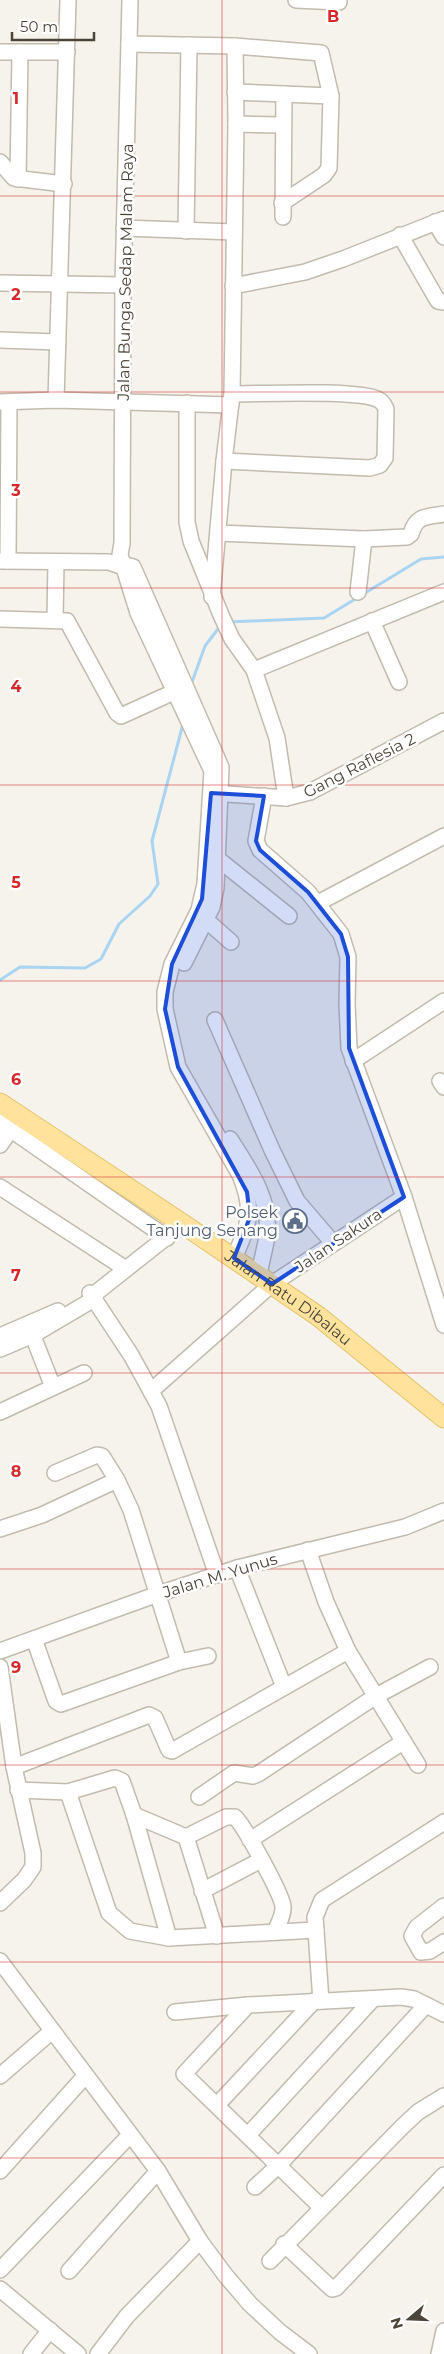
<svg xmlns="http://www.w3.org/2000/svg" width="444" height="2354" viewBox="0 0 444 2354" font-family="Montserrat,sans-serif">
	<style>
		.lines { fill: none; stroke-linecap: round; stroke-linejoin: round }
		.stream { stroke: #a9d4f2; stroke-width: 3 }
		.minor-casing { stroke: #c2bbae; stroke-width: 18 }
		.major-casing { stroke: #e6c16a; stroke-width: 21 }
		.minor { stroke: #fff; stroke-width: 15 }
		.major { stroke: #ffe39c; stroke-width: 19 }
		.marked { fill: #1d4ed8; fill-opacity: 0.2; stroke: #1d4ed8; stroke-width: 4; stroke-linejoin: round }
		.grid { fill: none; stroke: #d62828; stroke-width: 1; stroke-opacity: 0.55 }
		.labels { text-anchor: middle; stroke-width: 5; stroke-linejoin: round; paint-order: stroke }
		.street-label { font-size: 16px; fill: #4b4439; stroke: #fff }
		.service-label { font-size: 16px; fill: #4e5e75; stroke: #fff; text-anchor: end }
		.grid-label { font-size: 16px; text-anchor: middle; font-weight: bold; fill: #d62828; stroke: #fff; stroke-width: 5; stroke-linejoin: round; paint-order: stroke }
	</style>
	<rect width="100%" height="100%" fill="#f6f3ec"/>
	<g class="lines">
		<!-- stream -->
		<g class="stream">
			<polyline points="229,622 324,618 421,559 444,557"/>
			<polyline points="192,682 205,646 221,625"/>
			<polyline points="0,980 20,967 85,968 101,959 119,924 150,896 158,884 152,841 183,724"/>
		</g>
		<defs>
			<g id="minor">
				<path d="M130 0 123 285 122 543 120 555 138 613 212 771 205 884 199 910 172 964 165 992V1009L178 1067 240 1175C255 1211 249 1224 234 1258"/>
				<polyline points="296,0 339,2"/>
				<polyline points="129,44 235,46 321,53 331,96 329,168 324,175 282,203"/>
				<polyline points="0,52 67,52"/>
				<polyline points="235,92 331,96"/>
				<polyline points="236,124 283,125"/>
				<polyline points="0,162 14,178 64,184"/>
				<polyline points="18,179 20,52"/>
				<polyline points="283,217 284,94"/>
				<polyline points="435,222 444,237"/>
				<polyline points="124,228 234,232"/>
				<polyline points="186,231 189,45"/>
				<polyline points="400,235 435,296 438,301 444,302"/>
				<polyline points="0,283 123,285"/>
				<polyline points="233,286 305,272 343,259 444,219"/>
				<polyline points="0,340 58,342"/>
				<polyline points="56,400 68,0"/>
				<polyline points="0,402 56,400 231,405"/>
				<polyline points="187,403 187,522 191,541 221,615 232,639 254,670 277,738 286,798"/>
				<path d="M224 461 370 468 380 465 385 458 386 409C384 405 383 402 379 400 360 389 260 394 232 394"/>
				<path d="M218 533 364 539 407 537 411 534C416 515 427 517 444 514"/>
				<polyline points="0,561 109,562 123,567 130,566"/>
				<polyline points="8,561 9,402"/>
				<polyline points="133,567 221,767 216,888 212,907 184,963"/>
				<polyline points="358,592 364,539"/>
				<polyline points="212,597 224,461 232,394 236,124 235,46"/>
				<polyline points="0,619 67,621 117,713 121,716 176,691"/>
				<polyline points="55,619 56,562"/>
				<polyline points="372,621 399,682"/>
				<polyline points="254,670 444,592"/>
				<polyline points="212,793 286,798 310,792 444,721"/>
				<polyline points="264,796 256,841 260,850 308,892 341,934 348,957 347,1004 349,1048 404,1197 444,1325"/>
				<polyline points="218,859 289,916"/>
				<polyline points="318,903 444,836"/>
				<polyline points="206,920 231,942"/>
				<polyline points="215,1020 272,1150 297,1201 333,1243"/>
				<polyline points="353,1061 444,1001"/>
				<polyline points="440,1081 444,1087"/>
				<polyline points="0,1122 167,1238"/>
				<path d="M230 1139C249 1169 271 1199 267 1236 265 1249 261 1262 259 1275"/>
				<polyline points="0,1145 16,1122"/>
				<polyline points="0,1187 126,1269"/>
				<polyline points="90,1293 131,1355 159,1406 217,1575"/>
				<polyline points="29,1326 53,1387"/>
				<polyline points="0,1336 58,1311"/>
				<polyline points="0,1349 33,1335 94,1299 97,1292 183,1224"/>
				<polyline points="151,1391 272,1284 404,1197"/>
				<polyline points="0,1412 84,1373"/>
				<polyline points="55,1473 97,1455 102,1456 117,1480"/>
				<polyline points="0,1529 42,1515 117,1480 131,1510 179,1662"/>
				<polyline points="308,1550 326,1602 348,1651 418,1765"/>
				<polyline points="237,1568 284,1687"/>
				<polyline points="34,1639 56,1701 61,1704 179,1662 208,1656"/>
				<polyline points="0,1651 158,1594 237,1568 405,1527 444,1511"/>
				<polyline points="0,1667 14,1767 33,1853 33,1867 24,1880 0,1903"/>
				<polyline points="14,1767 149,1715 155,1718 169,1750 172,1751 348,1651"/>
				<polyline points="18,1790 68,1792 115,1778 122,1781 134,1815 169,1938"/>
				<polyline points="68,1792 109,1913 130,1931 169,1938 316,1930"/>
				<polyline points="199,1797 234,1773 253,1776 258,1774 376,1696 430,1667"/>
				<path d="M134 1815 186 1837 226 1817H235C245 1827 281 1893 283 1906 284 1915 278 1924 275 1932"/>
				<polyline points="186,1837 217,1936"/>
				<polyline points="250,1840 403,1742"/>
				<polyline points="202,1891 261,1860"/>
				<polyline points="444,1906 417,1927 412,1936 421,1952 430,1951 444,1942"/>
				<polyline points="0,1961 158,2171 200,2241 226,2276 250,2304 280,2332 309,2354"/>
				<polyline points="321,2001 315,1917 322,1900 444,1822"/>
				<polyline points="248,2005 184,2074 321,2207"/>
				<polyline points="175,2012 248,2005 401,1997 414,1999 444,2014"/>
				<polyline points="0,2076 52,2031"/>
				<polyline points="217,2105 314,2001"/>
				<polyline points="248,2135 373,1999"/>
				<polyline points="0,2171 85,2076"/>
				<polyline points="255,2187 279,2165 426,2005"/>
				<polyline points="284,2244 332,2289 336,2288 444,2175"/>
				<polyline points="270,2261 403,2126 418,2112 444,2096"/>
				<polyline points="0,2270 130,2135"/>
				<polyline points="69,2271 158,2171"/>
				<polyline points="0,2289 78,2354"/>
				<polyline points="31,2354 50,2330"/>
				<polyline points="98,2354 127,2316 200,2241"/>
				<polyline points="439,2354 444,2331"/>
			</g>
			<g id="major">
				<path id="s1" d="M0 1103 183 1224 318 1316 444 1418"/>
			</g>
		</defs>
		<!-- minor casing -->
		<use href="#minor" class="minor-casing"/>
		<!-- major casing -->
		<use href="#major" class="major-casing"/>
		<!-- minor -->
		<use href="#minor" class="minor"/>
		<!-- major -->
		<use href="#major" class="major"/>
	</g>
	<!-- marked area -->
	<path class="marked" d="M211 793 264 796 256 841 260 850 308 892 341 934 348 957 349 1048 404 1197 272 1284 234 1258 250 1217 247 1192 178 1067 165 1009 172 964 202 899Z"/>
	<!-- grid -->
	<path class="grid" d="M222 0V2354M0 196H444M0 392H444M0 588H444M0 785H444M0 981H444M0 1177H444M0 1373H444M0 1569H444M0 1765H444M0 1962H444M0 2158H444"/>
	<!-- icons -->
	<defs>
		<symbol id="civic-ring" viewBox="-11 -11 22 22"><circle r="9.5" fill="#fff" stroke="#5c6f8a" stroke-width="1.5"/><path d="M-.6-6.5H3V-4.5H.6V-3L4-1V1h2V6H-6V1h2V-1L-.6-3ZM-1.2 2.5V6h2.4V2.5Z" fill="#5c6f8a"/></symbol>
	</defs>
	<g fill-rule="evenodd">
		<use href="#civic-ring" x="281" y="1207" width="28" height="28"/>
	</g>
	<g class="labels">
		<!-- street labels -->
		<g class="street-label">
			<text transform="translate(125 272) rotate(-89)" y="6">Jalan Bunga Sedap Malam Raya</text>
			<text transform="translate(359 765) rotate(-27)" y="6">Gang Raflesia 2</text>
			<text transform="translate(338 1240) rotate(-34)" y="6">Jalan Sakura</text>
			<text dy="6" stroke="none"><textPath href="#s1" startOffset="348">Jalan Ratu Dibalau</textPath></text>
			<text transform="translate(220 1575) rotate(-17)" y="6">Jalan M. Yunus</text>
		</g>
		<!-- service labels -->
		<g class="service-label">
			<text x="278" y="1218">Polsek<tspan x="278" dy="18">Tanjung Senang</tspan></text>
		</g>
	</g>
	<g class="grid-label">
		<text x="333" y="22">B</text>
		<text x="16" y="104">1</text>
		<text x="16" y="300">2</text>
		<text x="16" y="496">3</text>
		<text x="16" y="692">4</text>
		<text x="16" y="888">5</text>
		<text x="16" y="1085">6</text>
		<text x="16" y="1281">7</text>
		<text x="16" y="1477">8</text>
		<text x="16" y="1673">9</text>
	</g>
	<!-- north arrow -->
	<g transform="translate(409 2319) rotate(251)" stroke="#ffffff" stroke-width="4" paint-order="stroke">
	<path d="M0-4L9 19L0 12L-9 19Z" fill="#4b4439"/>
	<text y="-8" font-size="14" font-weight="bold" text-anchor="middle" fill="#4b4439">N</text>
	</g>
	<!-- scale -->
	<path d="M12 32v8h82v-8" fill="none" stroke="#4b4439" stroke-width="2.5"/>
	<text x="20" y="32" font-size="15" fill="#4b4439" stroke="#ffffff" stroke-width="4" paint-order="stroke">50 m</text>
</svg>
